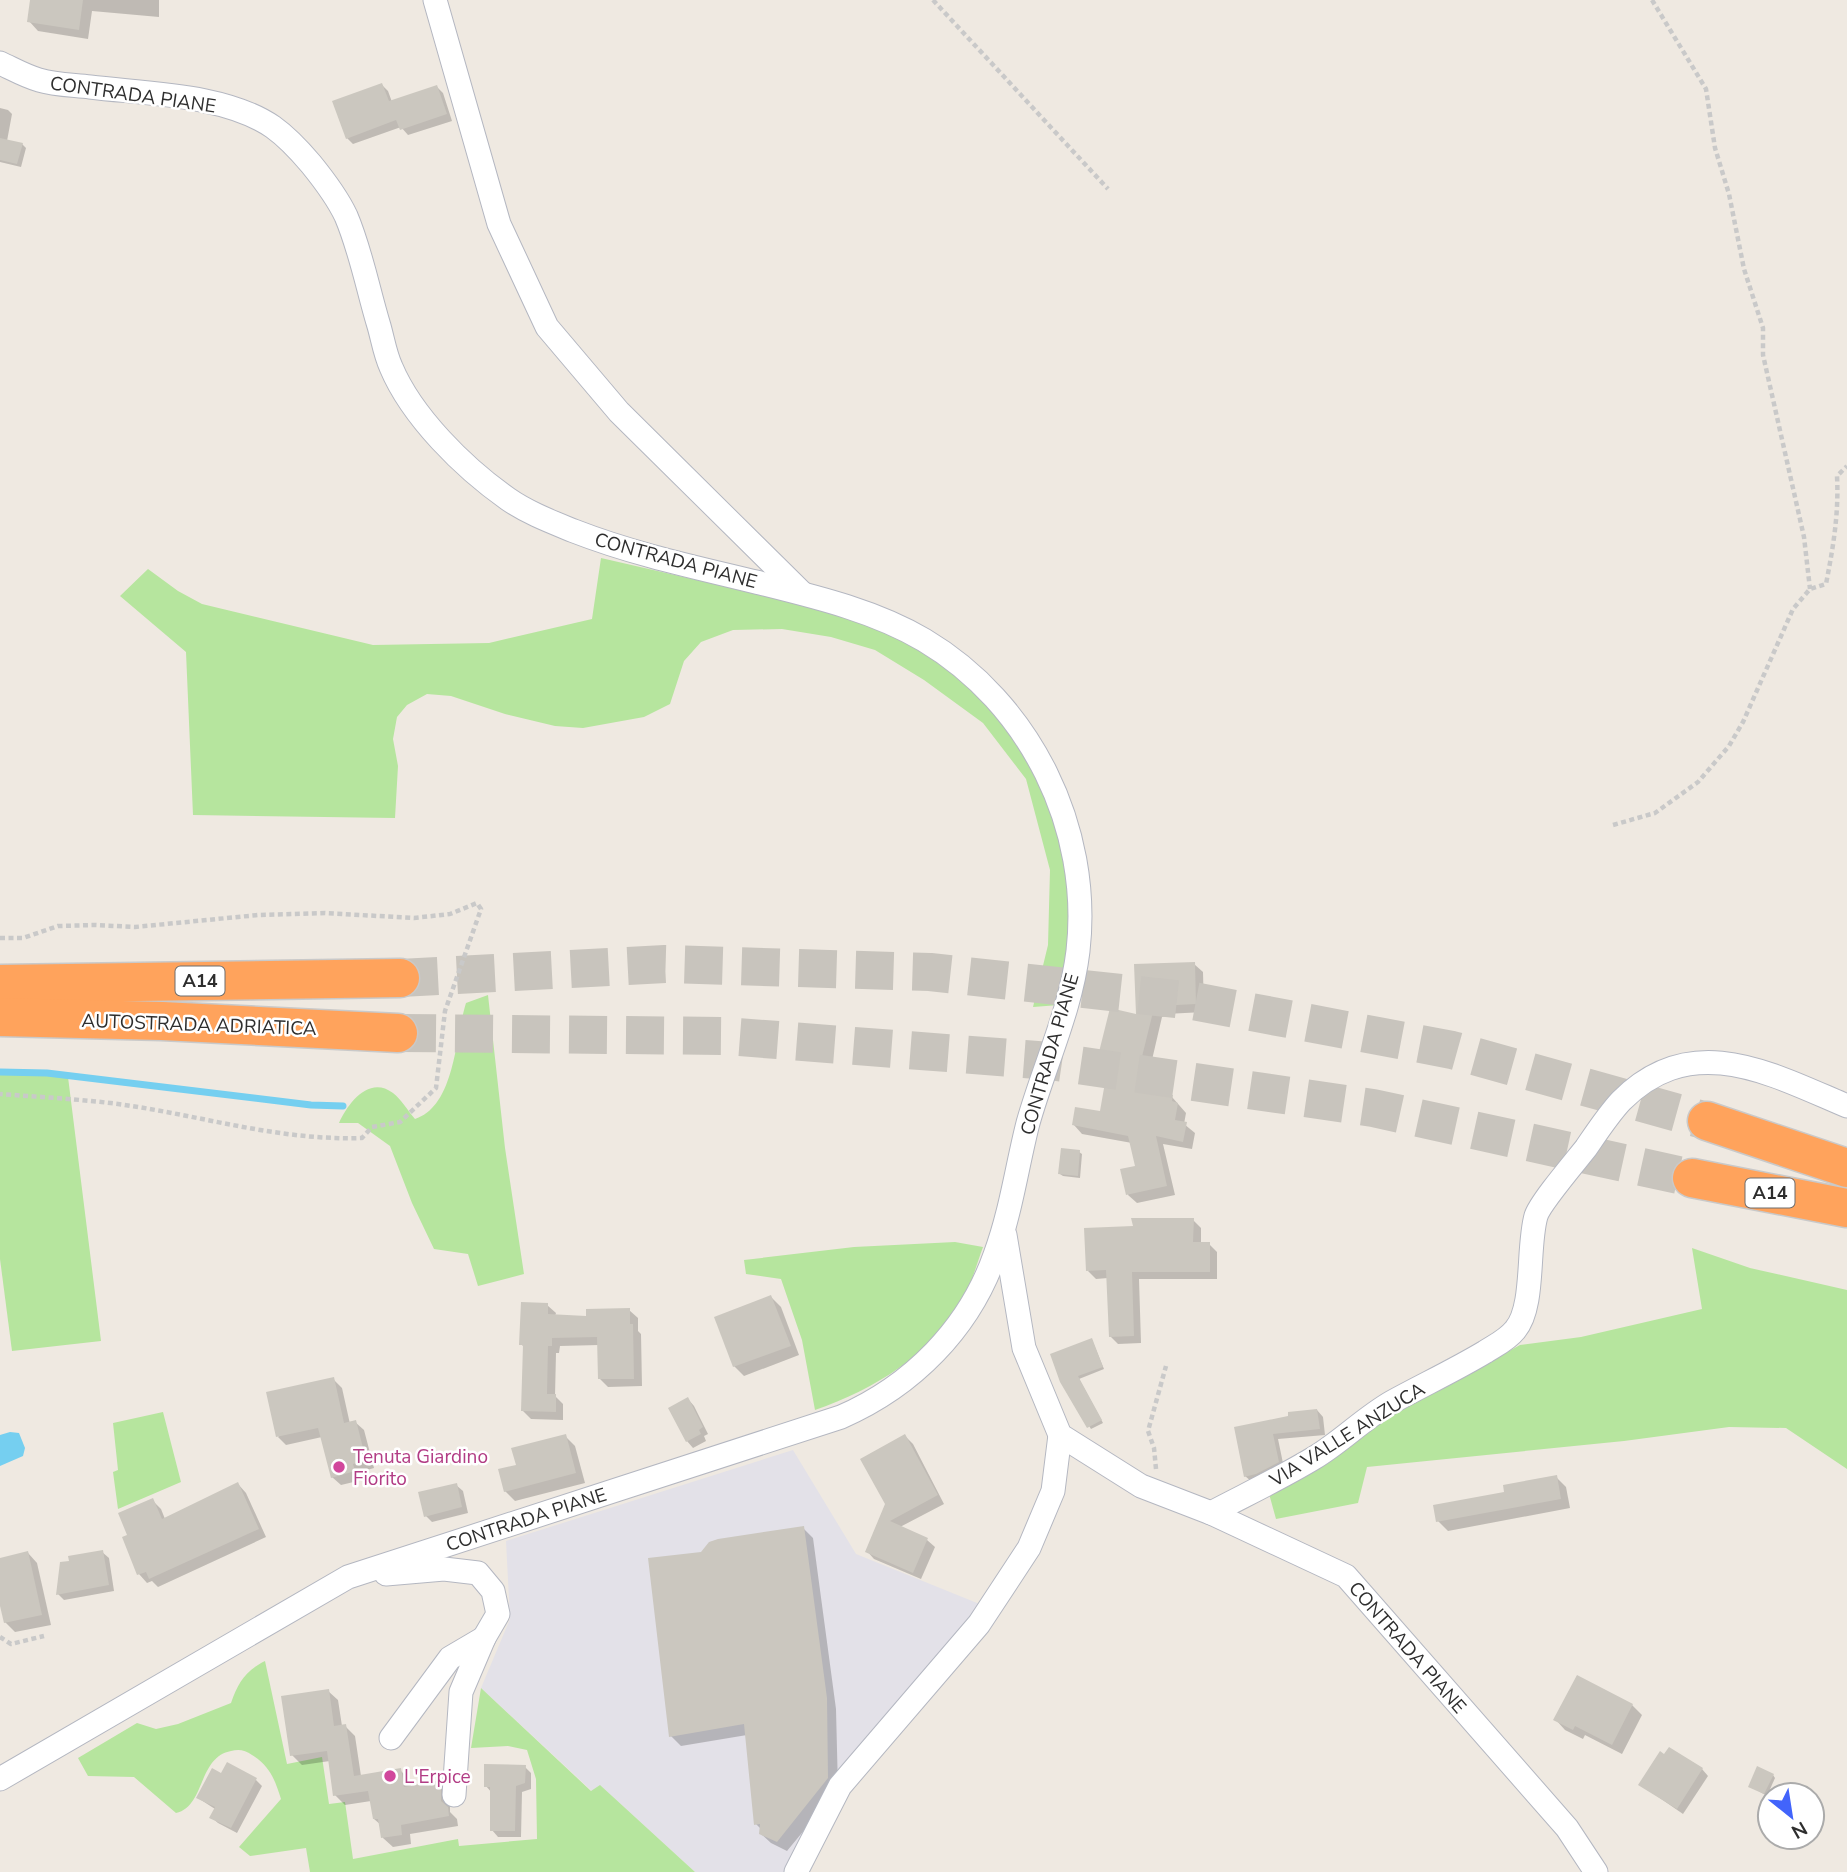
<svg xmlns="http://www.w3.org/2000/svg" width="1847" height="1872" viewBox="0 0 1847 1872" font-family="'Nunito Sans',sans-serif">
	<style>
		.industrial { fill: #e3e1e8 }
		.green { fill: #b6e59e }
		.water { fill: #75cff0 }
		.shadow { fill: #0003 }
		.lines { fill: none; stroke-linecap: round; stroke-linejoin: round }
		.stream { stroke: #75cff0; stroke-width: 7 }
		.building { fill: #cbc7bf }
		.motorway-tunnel { stroke: #c8c4bd; stroke-width: 38; stroke-dasharray: 38 19; stroke-linecap: butt }
		.minor-casing { stroke: #b4b7c1; stroke-width: 25 }
		.motorway-casing { stroke: #c9c9c9; stroke-width: 41 }
		.path { stroke: #c9c9c9; stroke-width: 4.5; stroke-dasharray: 5 3.5; stroke-linecap: butt }
		.minor { stroke: #fff; stroke-width: 23 }
		.motorway { stroke: #ffa35c; stroke-width: 38 }
		.hotel-dot { fill: #d1479c; stroke: #fff; stroke-width: 2.5 }
		.labels { text-anchor: middle; stroke-width: 5; stroke-linejoin: round; paint-order: stroke }
		.shield { fill: #fff; stroke: #6d6d6d; stroke-width: 2 }
		.shield-label { font-size: 18px; font-weight: bold; fill: #2e2e2e }
		.street-label { font-size: 19px; fill: #2e2e2e; stroke: #fff }
		.hotel-label { font-size: 19px; fill: #b23c85; stroke: #fff; text-anchor: start }
	</style>
	<rect width="100%" height="100%" fill="#efe9e1"/>
	<!-- industrial -->
	<polygon class="industrial" points="793,1450 856,1554 982,1605 790,1872 695,1872 601,1786 592,1791 481,1688 510,1619 506,1541"/>
	<!-- green -->
	<g class="green">
		<polygon points="601,558 818,608 913,640 983,692 1046,786 1077,916 1059,1005 1033,1007 1048,945 1050,870 1026,779 983,723 924,680 875,650 831,637 782,629 733,630 701,642 684,661 670,704 644,717 583,728 555,726 505,714 451,696 427,694 407,705 397,717 393,739 398,766 395,818 193,815 186,652 120,596 148,569 178,591 202,604 373,645 489,643 592,619"/>
		<path d="M488 995 505 1148 524 1274 478 1286 468 1254 434 1249 412 1203 390 1146 358 1123H339C348 1103 369 1075 393 1093 401 1099 408 1111 415 1119 455 1106 455 1038 466 1003Z"/>
		<polygon points="0,1073 68,1077 101,1341 12,1351 0,1259"/>
		<path d="M955 1242 983 1247C977 1263 972 1282 964 1298 931 1355 875 1389 815 1410L802 1340 781 1279 746 1274 744 1260 854 1247Z"/>
		<polygon points="1692,1248 1750,1268 1847,1290 1847,1469 1786,1428 1729,1427 1624,1441 1367,1467 1358,1503 1276,1519 1268,1490 1335,1447 1520,1345 1581,1337 1702,1309"/>
		<polygon points="163,1412 181,1482 118,1509 113,1472 118,1470 113,1423"/>
		<path d="M265 1661 287 1764 322 1757 329 1804 345 1802 353 1859 458 1839 459 1846 537 1839 536 1779 527 1750 508 1746 471 1748 481 1688 591 1791 600 1785 695 1872H310L306 1848 250 1856 239 1847 281 1799C275 1780 270 1766 252 1755 245 1750 239 1749 231 1751 198 1757 205 1807 176 1813L134 1777 88 1776 78 1758 137 1723 156 1729 178 1724 231 1703C238 1683 245 1671 265 1661Z"/>
	</g>
	<!-- water -->
	<polygon class="water" points="10,1432 19,1433 25,1448 23,1456 0,1466 0,1435"/>
	<!-- shadow -->
	<g class="shadow">
		<polygon points="32,0 159,0 159,17 92,11 88,39 38,31 29,21"/>
		<polygon points="382,85 388,91 392,102 437,87 443,93 452,121 408,135 401,127 353,144 347,138"/>
		<polygon points="0,108 8,110 12,114 7,141 22,144 26,148 21,167 0,162"/>
		<polygon points="1194,964 1203,972 1204,1012 1166,1014 1166,1016 1162,1017 1148,1077 1159,1086 1158,1094 1172,1097 1186,1113 1184,1124 1195,1133 1192,1149 1163,1144 1175,1195 1137,1203 1128,1195 1137,1167 1132,1143 1082,1134 1074,1125 1101,1113 1111,1061 1101,1051"/>
		<polygon points="1079,1152 1082,1154 1080,1178 1063,1176 1060,1174"/>
		<polygon points="1193,1220 1201,1228 1201,1244 1209,1244 1217,1252 1217,1279 1139,1279 1141,1343 1118,1344 1110,1336 1108,1278 1096,1279 1088,1271 1135,1227"/>
		<polygon points="771,1297 781,1307 799,1355 744,1376 734,1366"/>
		<polygon points="547,1305 556,1313 555,1316 588,1317 629,1310 638,1318 638,1331 641,1334 642,1386 608,1387 600,1379 599,1345 560,1346 559,1353 556,1353 555,1396 563,1404 563,1420 531,1419 523,1411 525,1348 521,1344"/>
		<polygon points="1092,1340 1104,1369 1079,1379 1103,1423 1091,1429 1062,1382"/>
		<polygon points="333,1379 342,1388 350,1424 355,1422 364,1430 374,1468 360,1472 362,1480 341,1485 332,1477 322,1437 286,1445 278,1437"/>
		<polygon points="688,1399 694,1406 708,1434 704,1436 706,1441 693,1448 687,1441"/>
		<polygon points="1317,1410 1323,1417 1325,1435 1278,1439 1284,1468 1252,1482 1245,1476 1236,1429"/>
		<polygon points="565,1436 575,1446 585,1483 515,1501 505,1491 518,1466"/>
		<polygon points="905,1436 913,1444 944,1504 900,1527 927,1540 935,1547 921,1579 874,1559 867,1551 887,1504"/>
		<polygon points="1556,1477 1566,1487 1570,1508 1448,1531 1438,1521 1506,1493"/>
		<polygon points="238,1484 246,1493 266,1537 158,1587 152,1581 147,1583 139,1574 130,1536 152,1500 161,1509 165,1519"/>
		<polygon points="456,1485 463,1491 468,1513 432,1522 426,1516"/>
		<polygon points="803,1528 813,1538 836,1709 838,1789 787,1851 771,1843 760,1833 761,1829 756,1824 747,1735 681,1746 671,1736 702,1554"/>
		<polygon points="102,1552 109,1558 114,1591 64,1600 58,1594"/>
		<polygon points="28,1553 37,1563 51,1625 15,1632 5,1622 0,1597 0,1559"/>
		<polygon points="328,1691 338,1700 342,1726 345,1726 355,1736 361,1776 400,1770 410,1780 411,1787 440,1782 450,1792 450,1812 457,1819 458,1826 410,1834 411,1844 393,1847 383,1838 381,1825 374,1819 371,1801 345,1805 335,1795 330,1761 302,1765 292,1755"/>
		<polygon points="1632,1705 1642,1715 1622,1754 1585,1735 1583,1739 1565,1730 1556,1720"/>
		<polygon points="1664,1757 1702,1769 1708,1776 1683,1814 1641,1785"/>
		<polygon points="525,1767 531,1773 531,1789 522,1792 521,1837 498,1837 492,1830 492,1793 486,1786"/>
		<polygon points="222,1775 256,1780 262,1786 237,1833 218,1823 211,1817 215,1809 198,1798"/>
		<polygon points="1773,1775 1775,1778 1767,1796 1750,1786"/>
	</g>
	<g class="lines">
		<!-- stream -->
		<polyline class="stream" points="0,1072 47,1073 311,1105 343,1106"/>
	</g>
	<!-- building -->
	<g class="building">
		<polygon points="30,0 83,0 79,30 27,22"/>
		<polygon points="382,83 389,101 437,85 447,114 400,130 396,120 346,139 332,101"/>
		<polygon points="0,138 23,143 17,164 0,160"/>
		<polygon points="1195,962 1196,1004 1158,1006 1158,1008 1154,1008 1138,1073 1152,1075 1149,1091 1173,1095 1172,1101 1178,1103 1175,1120 1187,1122 1183,1142 1156,1136 1167,1186 1126,1195 1120,1169 1135,1166 1128,1136 1072,1125 1075,1107 1100,1111 1110,1054 1099,1052 1110,1008 1136,1014 1134,964"/>
		<polygon points="1061,1148 1080,1150 1078,1176 1058,1174"/>
		<polygon points="1131,1218 1194,1218 1193,1242 1210,1242 1210,1272 1132,1272 1134,1336 1109,1337 1106,1270 1086,1271 1084,1228 1133,1226"/>
		<polygon points="771,1295 791,1346 733,1367 714,1317"/>
		<polygon points="521,1302 548,1303 548,1314 586,1316 586,1309 630,1308 630,1324 633,1324 634,1379 598,1379 597,1337 552,1338 552,1346 548,1346 547,1394 556,1394 556,1412 521,1411 523,1345 519,1345"/>
		<polygon points="1092,1338 1103,1367 1078,1376 1102,1420 1087,1428 1060,1382 1050,1354"/>
		<polygon points="334,1377 344,1423 356,1420 366,1460 353,1464 355,1471 331,1478 318,1428 276,1437 266,1392"/>
		<polygon points="688,1397 703,1427 699,1430 701,1434 686,1442 668,1408"/>
		<polygon points="1317,1409 1320,1429 1273,1434 1279,1462 1256,1474 1244,1477 1234,1427 1288,1416 1288,1412"/>
		<polygon points="566,1434 576,1473 504,1492 498,1469 516,1465 511,1448"/>
		<polygon points="905,1434 938,1495 890,1521 928,1538 913,1573 865,1552 885,1504 860,1459"/>
		<polygon points="1557,1475 1561,1499 1436,1522 1433,1505 1504,1492 1503,1485"/>
		<polygon points="238,1482 259,1529 149,1579 146,1572 137,1575 122,1537 127,1535 118,1513 153,1498 162,1519"/>
		<polygon points="457,1483 462,1507 424,1517 418,1492"/>
		<polygon points="804,1526 827,1698 828,1778 777,1842 759,1834 760,1824 754,1825 744,1724 669,1737 648,1558 701,1552 709,1542 718,1539"/>
		<polygon points="103,1550 109,1585 56,1595 60,1562 69,1561 68,1556"/>
		<polygon points="28,1551 42,1615 4,1623 0,1606 0,1558"/>
		<polygon points="1577,1675 1633,1704 1612,1745 1575,1726 1573,1730 1553,1720"/>
		<polygon points="329,1689 334,1726 346,1724 354,1776 401,1768 404,1787 441,1780 441,1801 448,1807 449,1816 401,1825 402,1835 381,1838 378,1819 373,1819 368,1791 333,1796 327,1751 290,1756 281,1696"/>
		<polygon points="1669,1747 1703,1768 1677,1809 1638,1785 1660,1751 1664,1754"/>
		<polygon points="227,1762 257,1778 231,1828 209,1818 215,1807 196,1798 212,1768 221,1773"/>
		<polygon points="484,1764 526,1765 525,1783 516,1786 515,1831 490,1831 490,1787 484,1787"/>
		<polygon points="1757,1766 1774,1774 1764,1794 1748,1787"/>
	</g>
	<g class="lines">
		<!-- motorway-tunnel -->
		<g class="motorway-tunnel">
			<polyline points="400,978 665,964 930,972 1193,1001 1452,1050 1707,1121"/>
			<polyline points="398,1033 725,1036 1050,1061 1373,1108 1692,1178"/>
		</g>
		<defs>
			<g id="minor">
				<polyline points="435,0 499,224 547,327 619,412 802,593"/>
				<path d="M0 63C13 69 25 76 39 80 55 85 74 85 90 87 147 94 225 94 273 127 287 137 300 151 311 164 324 180 337 197 346 216 361 251 368 290 379 326 383 340 385 354 391 367 412 417 464 468 508 499 528 513 552 522 574 531 633 554 694 567 756 582 812 596 873 610 924 640 1030 703 1092 828 1078 951 1071 1010 1044 1066 1028 1123 1017 1166 1011 1212 995 1255 969 1329 912 1386 841 1417L348 1577 0 1779"/>
				<polyline points="1005,1235 1024,1348 1060,1435 1141,1486 1211,1513 1346,1576 1567,1828 1596,1872"/>
				<path d="M1211 1513C1245 1495 1281 1478 1314 1458 1341 1442 1364 1418 1392 1402 1423 1385 1455 1370 1485 1352 1496 1345 1507 1340 1515 1330 1535 1307 1527 1247 1536 1216 1540 1203 1575 1162 1586 1148 1597 1132 1608 1115 1621 1101 1692 1029 1771 1074 1847 1106"/>
				<polyline points="386,1574 444,1569 478,1573 493,1591 498,1614 484,1638 461,1692 454,1795"/>
				<polyline points="391,1738 450,1658 484,1638"/>
				<polyline points="796,1872 840,1786 979,1624 1029,1548 1053,1491 1060,1435"/>
			</g>
			<g id="motorway">
				<polyline points="0,984 400,978"/>
				<polyline points="0,1017 162,1021 398,1033"/>
				<polyline points="1707,1121 1847,1168"/>
				<polyline points="1692,1178 1847,1208"/>
			</g>
		</defs>
		<!-- minor casing -->
		<use href="#minor" class="minor-casing"/>
		<!-- motorway casing -->
		<use href="#motorway" class="motorway-casing"/>
		<!-- path -->
		<g class="path">
			<polyline points="933,0 1108,189"/>
			<polyline points="1652,0 1706,89 1715,148 1729,194 1744,269 1763,328 1763,355 1804,537 1810,589"/>
			<path d="M1613 825 1655 813 1698 782 1729 746 1743 722 1793 609 1810 589 1826 584C1833 548 1839 514 1837 476L1847 466"/>
			<path d="M0 938H23L58 926 96 925 135 927 258 915 325 913 414 918 450 914 477 903 481 909 445 1011 436 1088 400 1122 372 1127 362 1138C278 1141 200 1115 118 1104 79 1099 39 1097 0 1094"/>
			<polyline points="1156,1469 1154,1448 1148,1431 1166,1366"/>
			<polyline points="0,1637 11,1644 44,1636"/>
		</g>
		<!-- minor -->
		<use href="#minor" class="minor"/>
		<!-- motorway -->
		<use href="#motorway" class="motorway"/>
	</g>
	<!-- markers -->
	<g class="hotel-dot">
		<circle cx="339" cy="1467" r="7"/>
		<circle cx="390" cy="1776" r="7"/>
	</g>
	<g class="labels">
		<!-- shield labels -->
		<g class="shield">
			<rect x="175.5" y="966.5" width="49" height="29" rx="5"/>
			<rect x="1745.5" y="1178.5" width="49" height="29" rx="5"/>
		</g>
		<g class="shield-label">
			<text x="200" y="987">A14</text>
			<text x="1770" y="1199">A14</text>
		</g>
		<!-- street labels -->
		<g class="street-label">
			<text transform="translate(133 94) rotate(8)" y="7">CONTRADA PIANE</text>
			<text transform="translate(676 560) rotate(15)" y="7">CONTRADA PIANE</text>
			<text transform="translate(199 1024) rotate(2)" y="7">AUTOSTRADA ADRIATICA</text>
			<text transform="translate(1049 1054) rotate(-74)" y="7">CONTRADA PIANE</text>
			<text transform="translate(1347 1434) rotate(-32)" y="7">VIA VALLE ANZUCA</text>
			<text transform="translate(526 1519) rotate(-18)" y="7">CONTRADA PIANE</text>
			<text transform="translate(1408 1647) rotate(49)" y="7">CONTRADA PIANE</text>
		</g>
		<!-- hotel labels -->
		<g class="hotel-label">
			<text x="353" y="1463">Tenuta Giardino<tspan x="353" dy="22">Fiorito</tspan></text>
			<text x="404" y="1783">L'Erpice</text>
		</g>
	</g>
	<!-- north arrow -->
	<g transform="translate(1791 1816) rotate(150)"><circle r="33" fill="#ffffff" stroke="#ababab" stroke-width="2"/>
	<path d="M0-5L12 26L0 18L-12 26Z" fill="#4264fb"/>
	<text y="-10" font-size="19" font-weight="bold" text-anchor="middle" fill="#2e2e2e">N</text>
	</g>
</svg>
